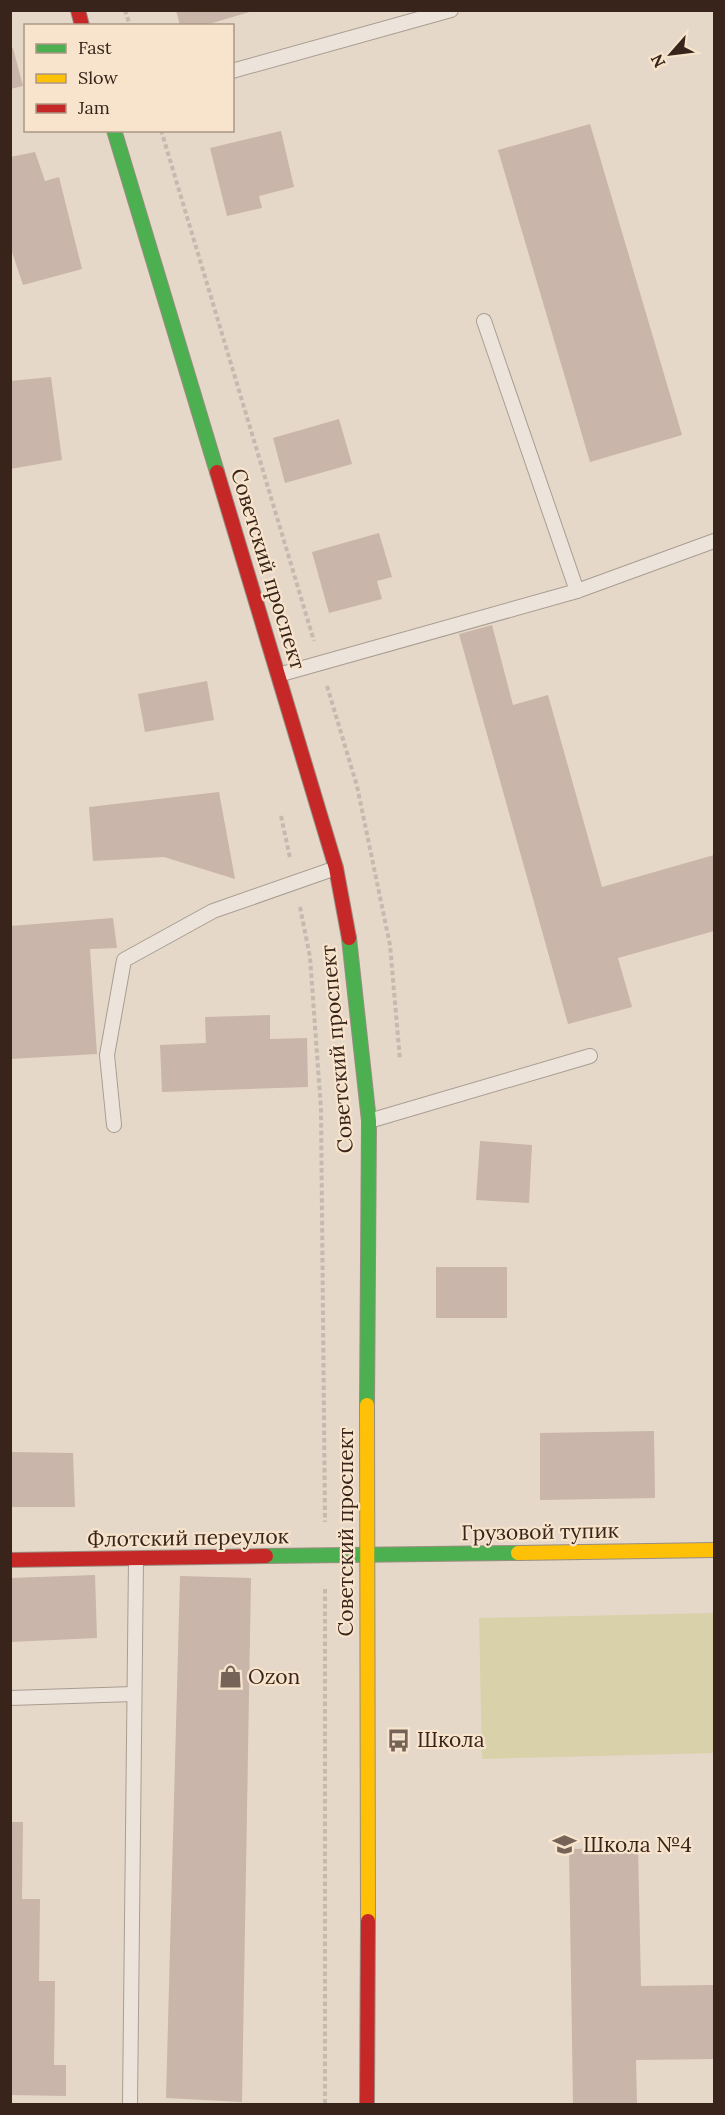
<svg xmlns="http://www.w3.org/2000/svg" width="725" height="2115" viewBox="0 0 725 2115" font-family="Lora,serif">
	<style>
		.green { fill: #d9d1a9 }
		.building { fill: #c9b5a9 }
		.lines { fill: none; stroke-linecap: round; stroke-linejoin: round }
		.lane-casing { stroke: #a99d92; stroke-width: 16 }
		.fast-casing { stroke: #998d82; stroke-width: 16 }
		.slow-casing { stroke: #998d82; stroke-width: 16 }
		.jam-casing { stroke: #998d82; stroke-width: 16 }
		.path { stroke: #c4bab2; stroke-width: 4; stroke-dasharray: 4.5 3; stroke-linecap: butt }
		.lane { stroke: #ece4db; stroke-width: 14 }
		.fast { stroke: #4caf50; stroke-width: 14 }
		.slow { stroke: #ffc107; stroke-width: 14 }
		.jam { stroke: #c62828; stroke-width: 14 }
		.labels { text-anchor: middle; stroke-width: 4.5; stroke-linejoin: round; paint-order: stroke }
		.street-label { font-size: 21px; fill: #38241a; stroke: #f8e4cc }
		.poi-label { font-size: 21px; fill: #38241a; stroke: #f8e4cc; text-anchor: start }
	</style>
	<rect width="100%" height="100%" fill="#e5d8c8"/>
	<!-- green -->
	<polygon class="green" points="714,1613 714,1753 482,1759 479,1618"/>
	<!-- building -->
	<g class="building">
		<polygon points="176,10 253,10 253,11 202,26 180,26"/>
		<polygon points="13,48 23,86 10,89 10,49"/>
		<polygon points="590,124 682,435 590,462 498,150"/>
		<polygon points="281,131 294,187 259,196 262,208 227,216 210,148"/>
		<polygon points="35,152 45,181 59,177 82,269 23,285 10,246 10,157"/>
		<polygon points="51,377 62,460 10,469 10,381"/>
		<polygon points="339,419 352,464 285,483 273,438"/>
		<polygon points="379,533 392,577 377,581 382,599 329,613 312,552"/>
		<polygon points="492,625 513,705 548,695 602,887 714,855 714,931 618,958 632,1007 568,1024 459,634"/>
		<polygon points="207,681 214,720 145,732 138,694"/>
		<polygon points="219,792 235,879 164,857 93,861 89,807"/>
		<polygon points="113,918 117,948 90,949 97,1054 10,1059 10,926"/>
		<polygon points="270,1015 270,1039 307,1038 308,1087 162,1092 160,1045 206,1043 205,1017"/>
		<polygon points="480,1141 532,1145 529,1203 476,1200"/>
		<rect x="436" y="1267" width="71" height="51"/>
		<polygon points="654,1431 655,1498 540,1500 540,1433"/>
		<polygon points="10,1452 73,1453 75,1507 10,1507"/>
		<polygon points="95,1575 97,1638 10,1642 10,1578"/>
		<polygon points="180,1576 251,1578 242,2102 166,2098"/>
		<polygon points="10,1822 23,1822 22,1899 40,1899 39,1981 55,1981 54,2065 66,2065 66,2096 10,2095"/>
		<polygon points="638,1848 641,1986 714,1985 714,2059 636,2060 637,2104 573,2104 569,1849"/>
	</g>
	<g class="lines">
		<defs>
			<g id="lane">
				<polyline points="232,71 451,10"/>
				<polyline points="577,591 714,541"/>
				<polyline points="278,675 577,591 484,321"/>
				<polyline points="369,1121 590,1056"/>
				<polyline points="114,1125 107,1055 124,960 213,911 336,868"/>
				<polyline points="10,1698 134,1694"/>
				<polyline points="130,2104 136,1559"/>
			</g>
			<g id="fast">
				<polyline points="114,130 217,472"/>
				<polyline points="349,938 369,1121 367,1405"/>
				<polyline points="266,1556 518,1553"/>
			</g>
			<g id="slow">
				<polyline points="367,1405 368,1921"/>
				<polyline points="518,1553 714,1550"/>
			</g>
			<g id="jam">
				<polyline points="78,10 82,26"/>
				<polyline points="217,472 336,868 349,938"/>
				<polyline points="10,1560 266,1556"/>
				<polyline points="367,2104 368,1921"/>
			</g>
		</defs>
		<!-- lane casing -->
		<use href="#lane" class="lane-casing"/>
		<!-- fast casing -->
		<use href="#fast" class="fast-casing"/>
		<!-- slow casing -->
		<use href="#slow" class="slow-casing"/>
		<!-- jam casing -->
		<use href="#jam" class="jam-casing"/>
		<!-- path -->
		<g class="path">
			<polyline points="125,10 130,26"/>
			<polyline points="161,130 314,641"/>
			<polyline points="327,686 357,786 390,945 400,1060"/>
			<polyline points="281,816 290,858"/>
			<polyline points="300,907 310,957 321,1109 325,1522"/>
			<polyline points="325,1589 325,2104"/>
		</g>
		<!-- lane -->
		<use href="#lane" class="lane"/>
		<!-- fast -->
		<use href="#fast" class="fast"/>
		<!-- slow -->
		<use href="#slow" class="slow"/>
		<!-- jam -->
		<use href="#jam" class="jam"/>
	</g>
	<!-- icons -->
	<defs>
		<symbol id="shop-bare" viewBox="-9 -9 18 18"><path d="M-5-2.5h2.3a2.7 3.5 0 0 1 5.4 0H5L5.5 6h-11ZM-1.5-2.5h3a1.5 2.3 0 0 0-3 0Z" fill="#756357" stroke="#f8e4cc" stroke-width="2.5" paint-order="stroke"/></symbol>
		<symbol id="bus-bare" viewBox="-9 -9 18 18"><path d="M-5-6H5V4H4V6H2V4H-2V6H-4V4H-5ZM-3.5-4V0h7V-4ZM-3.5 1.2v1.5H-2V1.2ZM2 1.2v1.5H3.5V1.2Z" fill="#756357" stroke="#f8e4cc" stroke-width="2.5" paint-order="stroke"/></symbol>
		<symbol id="school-bare" viewBox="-9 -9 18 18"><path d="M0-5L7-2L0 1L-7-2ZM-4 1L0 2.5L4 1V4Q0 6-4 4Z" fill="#756357" stroke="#f8e4cc" stroke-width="2.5" paint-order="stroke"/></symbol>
	</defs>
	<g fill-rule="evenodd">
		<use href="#shop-bare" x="214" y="1660" width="33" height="33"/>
		<use href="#bus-bare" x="382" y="1724" width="33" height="33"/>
		<use href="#school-bare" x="548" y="1828" width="33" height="33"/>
	</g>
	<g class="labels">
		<!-- street labels -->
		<g class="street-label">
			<text transform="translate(268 569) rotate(73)" y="7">Советский проспект</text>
			<text transform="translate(337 1049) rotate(-95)" y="7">Советский проспект</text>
			<text transform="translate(346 1532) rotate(-90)" y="7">Советский проспект</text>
			<text transform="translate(540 1532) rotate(-1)" y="7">Грузовой тупик</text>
			<text transform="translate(188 1538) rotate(-1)" y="7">Флотский переулок</text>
		</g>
		<!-- poi labels -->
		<g class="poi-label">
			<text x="248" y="1684">Ozon</text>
			<text x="417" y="1747">Школа</text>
			<text x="583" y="1852">Школа №4</text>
		</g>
	</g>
	<!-- border -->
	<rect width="725" height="2115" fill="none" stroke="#38241a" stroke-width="24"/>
	<!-- legend -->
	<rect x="24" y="24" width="210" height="108" fill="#f8e4cc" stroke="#ab9785" stroke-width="1.5"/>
	<rect x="36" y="44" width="30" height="9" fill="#4caf50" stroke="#ab9785" stroke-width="1.5"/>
	<text x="78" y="54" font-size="18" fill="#38241a">Fast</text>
	<rect x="36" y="74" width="30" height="9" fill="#ffc107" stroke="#ab9785" stroke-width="1.5"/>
	<text x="78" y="84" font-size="18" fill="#38241a">Slow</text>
	<rect x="36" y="104" width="30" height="9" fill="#c62828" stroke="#ab9785" stroke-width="1.5"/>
	<text x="78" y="114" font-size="18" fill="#38241a">Jam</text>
	<!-- north arrow -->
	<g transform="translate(671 54) rotate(242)" stroke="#f8e4cc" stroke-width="4.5" paint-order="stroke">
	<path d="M0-4.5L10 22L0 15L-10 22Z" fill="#38241a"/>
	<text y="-9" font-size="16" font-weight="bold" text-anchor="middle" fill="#38241a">N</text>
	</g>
</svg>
